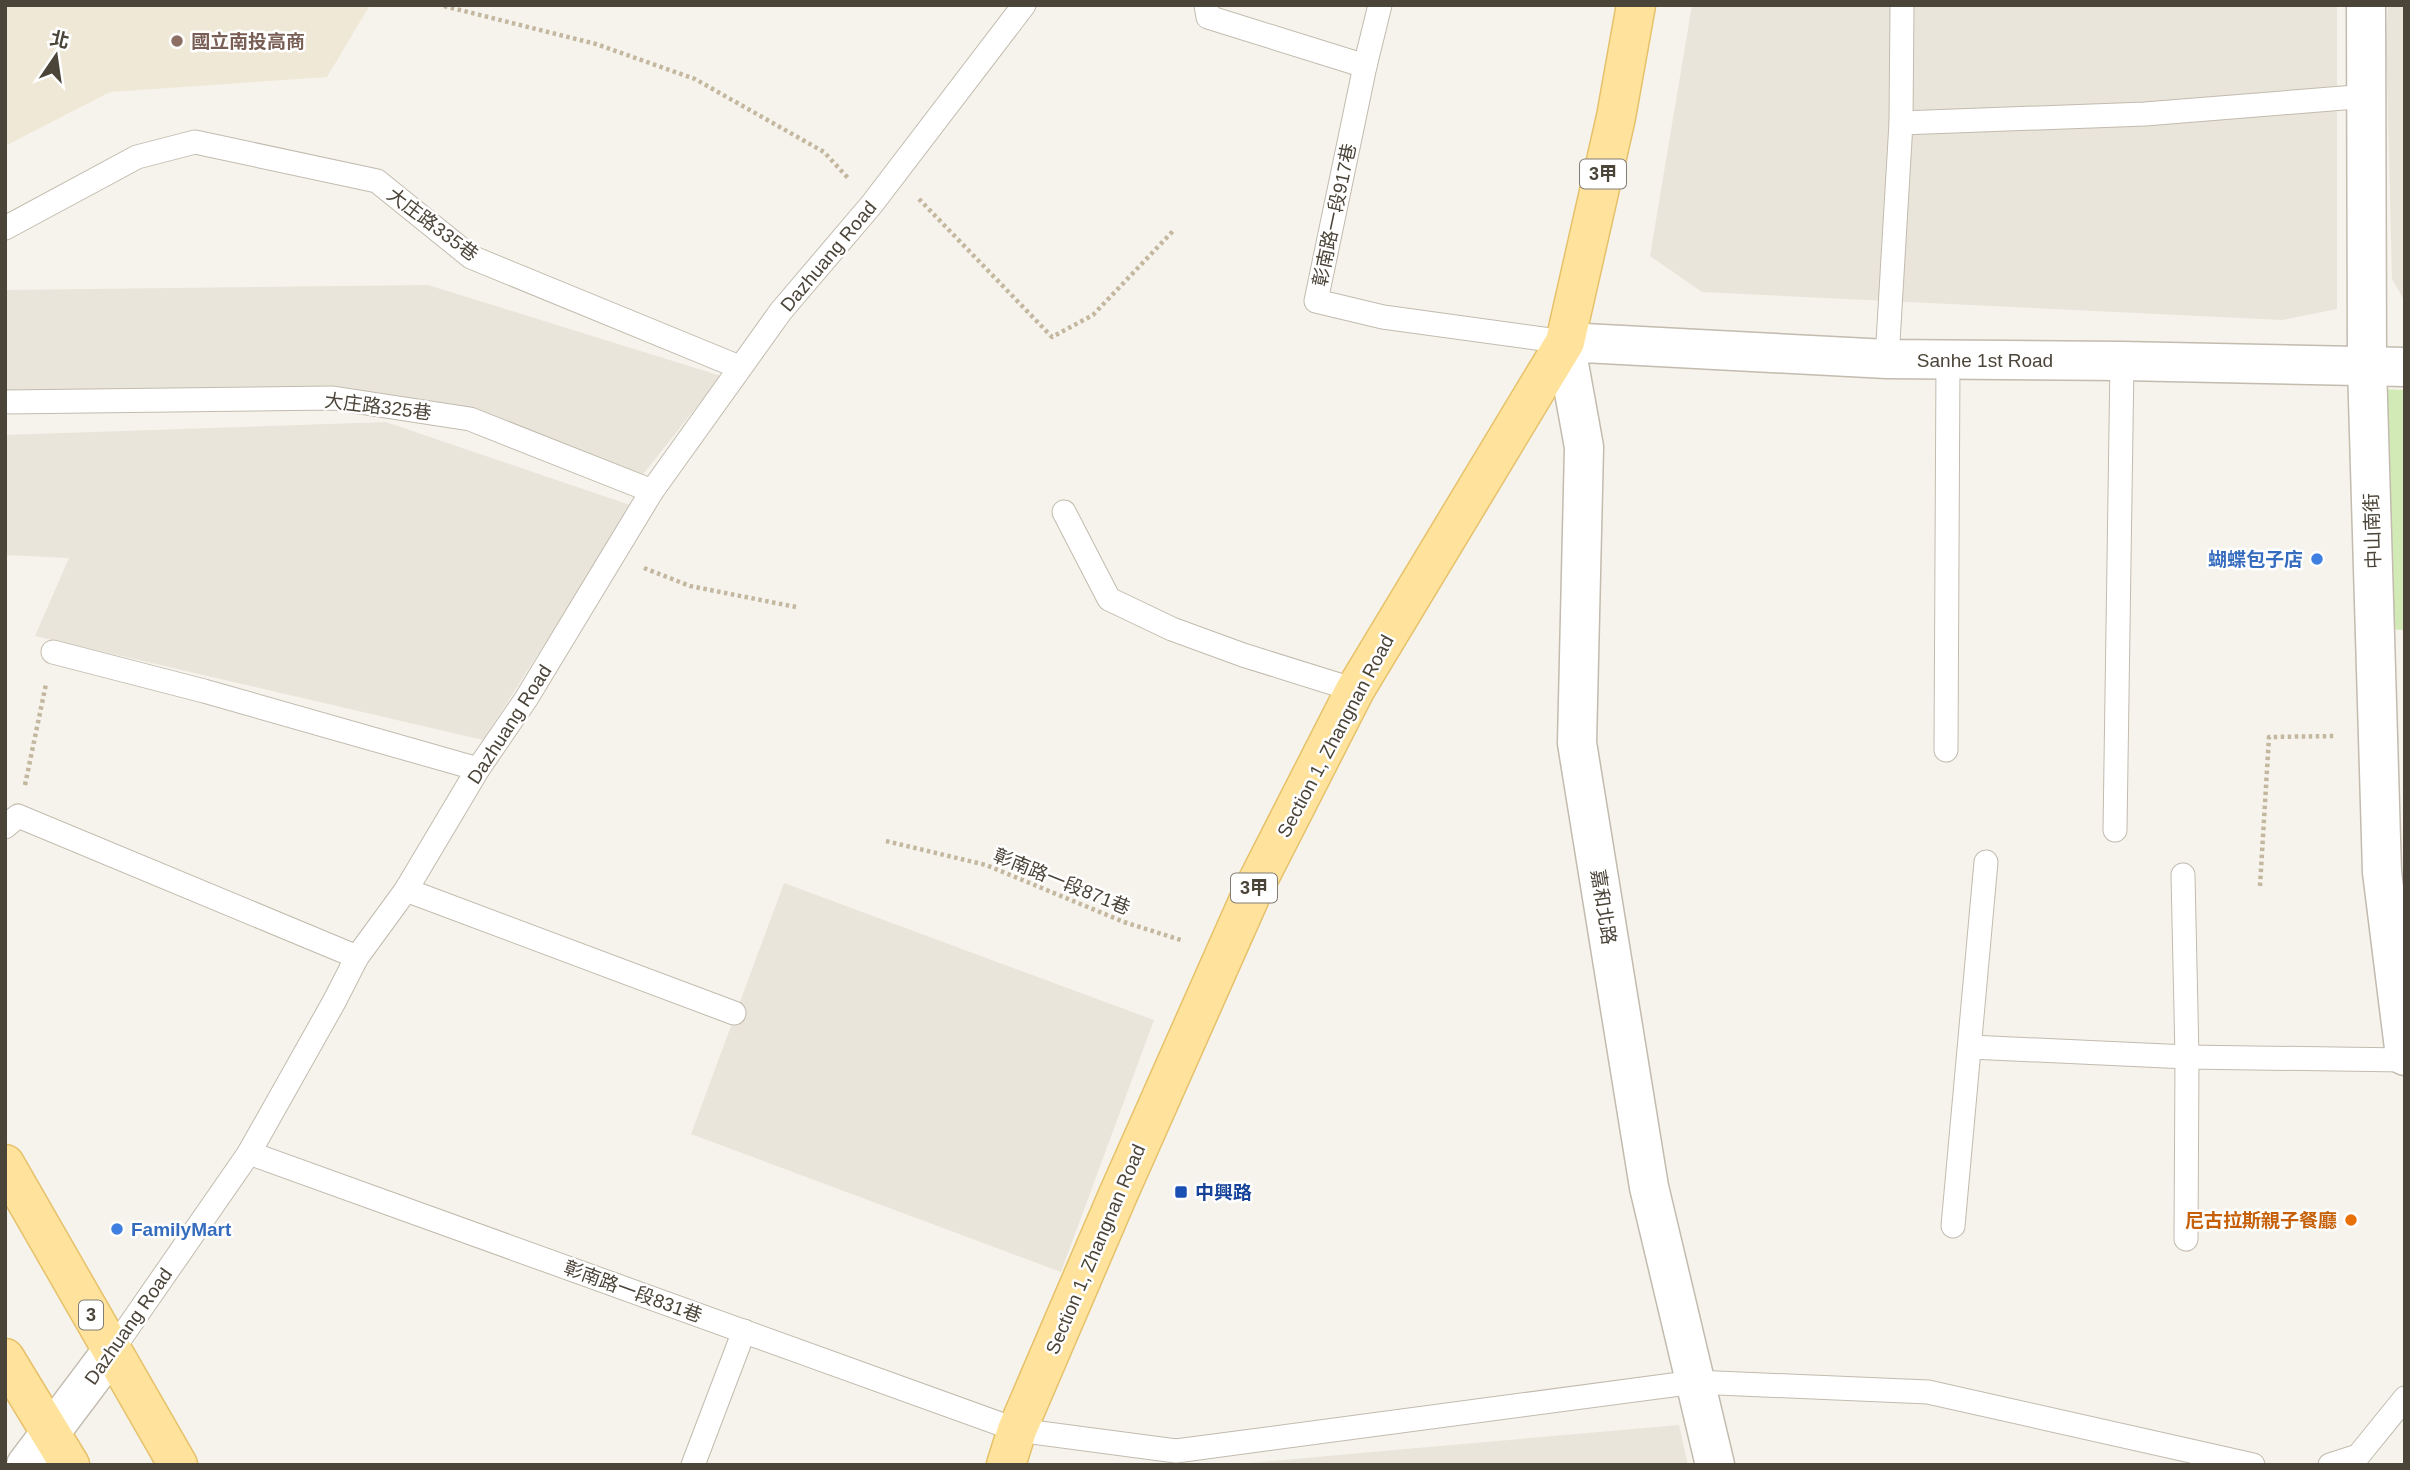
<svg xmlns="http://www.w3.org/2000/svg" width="2410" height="1470" viewBox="0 0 2410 1470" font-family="Helvetica,'Noto Sans TC',sans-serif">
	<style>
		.residential { fill: #eae5da }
		.education { fill: #efe8d6 }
		.green { fill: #d2eab5 }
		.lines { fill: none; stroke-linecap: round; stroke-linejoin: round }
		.service-casing { stroke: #c2bbae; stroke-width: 25 }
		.minor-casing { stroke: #c2bbae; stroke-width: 41 }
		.primary-casing { stroke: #e6c16a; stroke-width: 41 }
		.path { stroke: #c4b79f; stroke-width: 4.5; stroke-dasharray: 3.5 3.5; stroke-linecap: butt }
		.service { stroke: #fff; stroke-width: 23 }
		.minor { stroke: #fff; stroke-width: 38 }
		.primary { stroke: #ffe39c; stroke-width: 38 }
		.education-dot { fill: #8d6e63; stroke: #fff; stroke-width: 2.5 }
		.shop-dot { fill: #3f7fe0; stroke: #fff; stroke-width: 2.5 }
		.transit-dot { fill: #1a4fb4; stroke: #fff; stroke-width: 2.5 }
		.food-dot { fill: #e8710a; stroke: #fff; stroke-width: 2.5 }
		.labels { text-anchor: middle; stroke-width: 5; stroke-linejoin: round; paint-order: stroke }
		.shield { fill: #fff; stroke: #817c74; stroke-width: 2 }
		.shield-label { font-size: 18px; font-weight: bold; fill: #4b4439 }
		.education-label { font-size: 19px; font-weight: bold; fill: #785e54; stroke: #fff; text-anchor: start }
		.street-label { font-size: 19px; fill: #4b4439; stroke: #fff }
		.shop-label { font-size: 19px; font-weight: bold; fill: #366cbe; stroke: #fff; text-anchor: end }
		.transit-label { font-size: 19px; font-weight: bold; fill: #164399; stroke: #fff; text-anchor: start }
		.food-label { font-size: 19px; font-weight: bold; fill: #c56008; stroke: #fff; text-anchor: end }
	</style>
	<rect width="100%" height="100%" fill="#f6f3ec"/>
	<!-- residential -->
	<g class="residential">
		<polygon points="1692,5 2337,5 2337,309 2282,320 1702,292 1650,256"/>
		<polygon points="2388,5 2405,5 2405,302 2392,279 2386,42"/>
		<polygon points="428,285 721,376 641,477 396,395 5,406 5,290"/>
		<polygon points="386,422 633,506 483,740 35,636 69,558 5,555 5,435"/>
		<polygon points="784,883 1154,1020 1061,1272 691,1134"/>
		<polygon points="1679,1425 1688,1465 1228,1465 1383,1451"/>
	</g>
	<!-- education -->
	<polygon class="education" points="5,5 370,5 327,77 110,92 5,146"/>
	<!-- green -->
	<polygon class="green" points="2384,389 2405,390 2405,630 2387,629"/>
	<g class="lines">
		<defs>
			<g id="service">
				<polyline points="1206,5 1208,17 1365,66"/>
				<polyline points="1380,5 1365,66 1316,301 1383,317 1565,342"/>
				<polyline points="1901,123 1902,5"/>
				<polyline points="5,228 137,157 195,142 377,181 471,257 739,367"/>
				<polyline points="1887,359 1901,123 2145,114 2368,96"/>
				<polyline points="5,402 333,398 470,419 652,491"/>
				<polyline points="1064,512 1109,599 1172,629 1243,655 1355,690"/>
				<polyline points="53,652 204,691 478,769"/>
				<polyline points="1946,750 1948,360"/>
				<polyline points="5,827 18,816 357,957"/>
				<polyline points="2115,830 2122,361"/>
				<polyline points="2183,875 2187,1057 2186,1239"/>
				<polyline points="406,890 734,1013"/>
				<polyline points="1970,1047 2187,1057 2405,1060"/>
				<polyline points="249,1153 1017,1430 1176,1451 1695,1382 1928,1392 2253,1465"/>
				<polyline points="1953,1226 1986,862"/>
				<polyline points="111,1352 249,1153 334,1002 357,957 406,890 478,769 526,699 652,491 781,311 872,204 1024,5"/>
				<polyline points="693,1465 744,1331"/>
				<polyline points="2330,1465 2358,1456 2405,1398"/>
			</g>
			<g id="minor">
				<polyline points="2366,5 2367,366 2382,872 2405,1056"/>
				<polyline points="26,1465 111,1352"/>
				<polyline points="1715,1465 1649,1187 1577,743 1584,447 1565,342 1887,359 2122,361 2405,367"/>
			</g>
			<g id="primary">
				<polyline points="5,1164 178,1465"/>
				<polyline points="5,1358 70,1465"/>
				<polyline points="1006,1465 1017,1430 1117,1197 1254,888 1355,690 1565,342 1616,117 1636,5"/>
			</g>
		</defs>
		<!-- service casing -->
		<use href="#service" class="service-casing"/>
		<!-- minor casing -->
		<use href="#minor" class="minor-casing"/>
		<!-- primary casing -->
		<use href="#primary" class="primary-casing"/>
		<!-- path -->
		<g class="path">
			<polyline points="444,6 596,44 695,79 824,152 848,178"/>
			<polyline points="919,199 1052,337 1093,315 1173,231"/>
			<polyline points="644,568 690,586 796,607"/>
			<polyline points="25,785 46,684"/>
			<polyline points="886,841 986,865 1124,922 1184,941"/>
			<polyline points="2260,886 2269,737 2336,736"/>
		</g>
		<!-- service -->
		<use href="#service" class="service"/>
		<!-- minor -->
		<use href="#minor" class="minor"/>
		<!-- primary -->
		<use href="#primary" class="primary"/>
	</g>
	<!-- markers -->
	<circle class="education-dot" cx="177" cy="41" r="7"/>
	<g class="shop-dot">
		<circle cx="2317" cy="559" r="7"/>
		<circle cx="117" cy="1229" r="7"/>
	</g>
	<rect class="transit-dot" x="1174" y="1185" width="14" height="14" rx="3.5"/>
	<circle class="food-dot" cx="2351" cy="1220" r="7"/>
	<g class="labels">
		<!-- shield labels -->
		<g class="shield">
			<rect x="1580" y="159.5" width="46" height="29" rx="5"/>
			<rect x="1231" y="873.5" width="46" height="29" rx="5"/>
			<rect x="79" y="1300.5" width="24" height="29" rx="5"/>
		</g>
		<g class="shield-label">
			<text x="1603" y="180">3甲</text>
			<text x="1254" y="894">3甲</text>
			<text x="91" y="1321">3</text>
		</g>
		<!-- education labels -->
		<g class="education-label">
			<text x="191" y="48">國立南投高商</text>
		</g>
		<!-- street labels -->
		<g class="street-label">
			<text transform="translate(1334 215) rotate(-78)" y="7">彰南路一段917巷</text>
			<text transform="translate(433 224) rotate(37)" y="7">大庄路335巷</text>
			<text transform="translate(828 256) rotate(-50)" y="7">Dazhuang Road</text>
			<text x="1985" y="367">Sanhe 1st Road</text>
			<text transform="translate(378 406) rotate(7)" y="7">大庄路325巷</text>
			<text transform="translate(2372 531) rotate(-92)" y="7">中山南街</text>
			<text transform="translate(509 724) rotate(-57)" y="7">Dazhuang Road</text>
			<text transform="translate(1335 736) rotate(-62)" y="7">Section 1, Zhangnan Road</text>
			<text transform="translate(1062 881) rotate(22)" y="7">彰南路一段871巷</text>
			<text transform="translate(1604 907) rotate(81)" y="7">嘉和北路</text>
			<text transform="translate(1095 1249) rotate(-67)" y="7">Section 1, Zhangnan Road</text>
			<text transform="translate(633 1291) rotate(20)" y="7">彰南路一段831巷</text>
			<text transform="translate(128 1326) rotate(-55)" y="7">Dazhuang Road</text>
		</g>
		<!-- shop labels -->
		<g class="shop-label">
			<text x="2303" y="566">蝴蝶包子店</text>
			<text x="131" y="1236" text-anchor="start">FamilyMart</text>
		</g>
		<!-- transit labels -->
		<g class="transit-label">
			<text x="1195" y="1199">中興路</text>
		</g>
		<!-- food labels -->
		<g class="food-label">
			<text x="2337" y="1227">尼古拉斯親子餐廳</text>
		</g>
	</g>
	<!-- border -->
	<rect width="2410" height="1470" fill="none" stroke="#4b4439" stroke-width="14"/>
	<!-- north arrow -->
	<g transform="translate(56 56) rotate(13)" stroke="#ffffff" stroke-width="5" paint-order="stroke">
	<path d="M0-5L12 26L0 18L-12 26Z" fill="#4b4439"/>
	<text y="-10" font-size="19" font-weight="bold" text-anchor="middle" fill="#4b4439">北</text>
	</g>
</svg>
